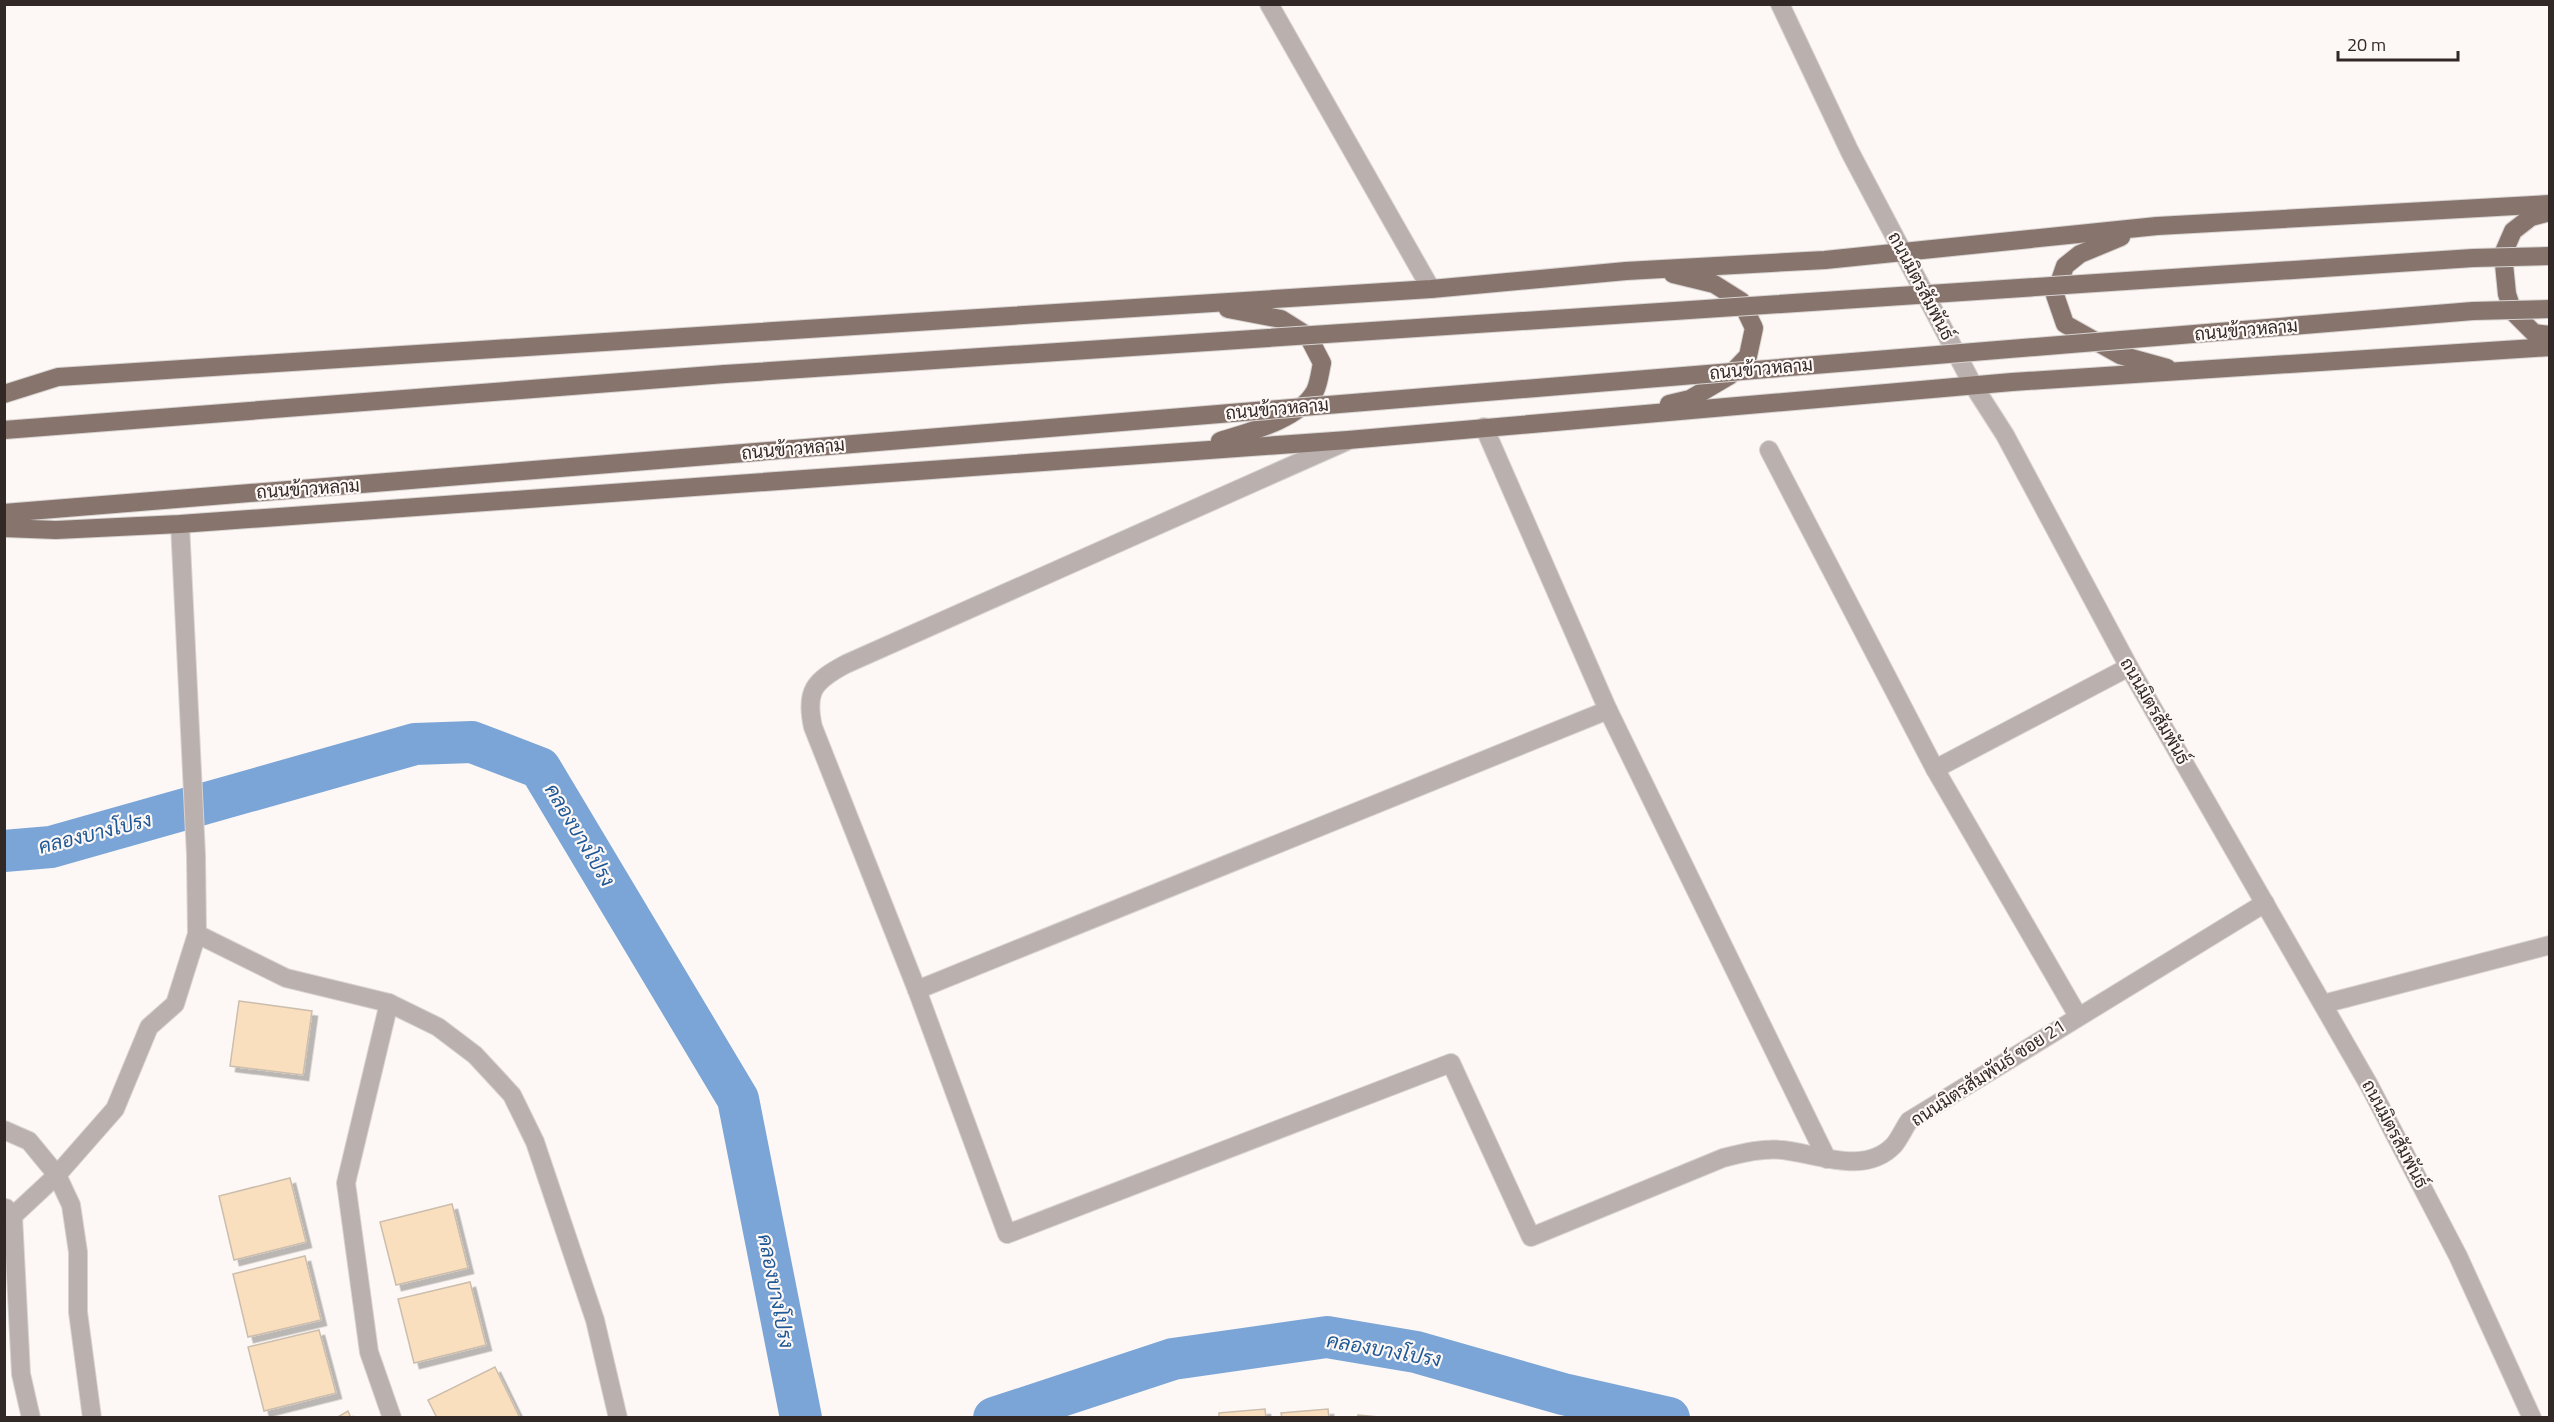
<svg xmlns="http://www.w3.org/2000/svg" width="2554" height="1422" viewBox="0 0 2554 1422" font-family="'Titillium Web',Sarabun,sans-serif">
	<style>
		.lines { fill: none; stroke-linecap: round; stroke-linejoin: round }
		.canal { stroke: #7ba5d6; stroke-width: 42 }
		.building { fill: #fadfbf; stroke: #ccbead; stroke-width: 1.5; filter: url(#shadow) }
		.minor-casing { stroke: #d8d3d1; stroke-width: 20 }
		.major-casing { stroke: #d8d3d1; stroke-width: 20 }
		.minor { stroke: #bab0ad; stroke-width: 18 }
		.major { stroke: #86746d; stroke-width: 18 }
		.major-bridge-casing { stroke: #d8d3d1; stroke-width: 20; stroke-linecap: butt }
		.major-bridge { stroke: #86746d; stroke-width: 18 }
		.labels { text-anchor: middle; stroke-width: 4.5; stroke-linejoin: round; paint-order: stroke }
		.street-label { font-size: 18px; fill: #322926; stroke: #fdf8f6 }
		.water-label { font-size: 20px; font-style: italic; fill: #1f5896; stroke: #fdf8f6 }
	</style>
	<defs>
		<filter id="shadow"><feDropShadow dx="5.5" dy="5.5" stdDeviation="0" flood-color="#0004"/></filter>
	</defs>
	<rect width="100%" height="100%" fill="#fdf8f6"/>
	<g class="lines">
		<!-- canal -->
		<g class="canal">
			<polyline points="4,851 51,847 415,744 472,742 540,768 738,1099 801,1418"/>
			<polyline points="994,1418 1173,1359 1327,1337 1416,1352 1563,1394 1669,1418"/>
		</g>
	</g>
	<!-- building -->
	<g class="building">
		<polygon points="239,1001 312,1011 303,1075 230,1066"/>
		<polygon points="290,1178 306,1242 234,1260 219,1196"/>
		<polygon points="452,1204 468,1268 396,1285 380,1222"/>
		<polygon points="305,1256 321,1320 248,1337 233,1274"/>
		<polygon points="470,1282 486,1345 414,1363 398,1299"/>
		<polygon points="319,1330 336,1393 264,1411 248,1347"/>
		<polygon points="495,1367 520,1418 437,1418 428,1400"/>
		<polygon points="1265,1409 1266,1418 1219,1418 1219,1413"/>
		<polygon points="1328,1409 1329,1418 1282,1418 1281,1413"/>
		<polygon points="348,1411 351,1418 336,1418"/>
		<polygon points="1358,1415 1390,1418 1357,1418"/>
	</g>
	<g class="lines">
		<defs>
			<g id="minor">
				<polyline points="1269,4 1431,289"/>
				<polyline points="1780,4 1850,152 1973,385 2005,435 2129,667 2369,1085 2458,1256 2532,1418"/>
				<polyline points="1484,427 1608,710 1827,1159"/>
				<path d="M1347 441 846 664C814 681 805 691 813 727L917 990 1007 1234 1451 1063 1531 1237 1723 1158C1743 1153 1762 1148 1783 1150 1818 1154 1865 1176 1894 1145 1900 1138 1904 1128 1909 1121L2265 903"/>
				<polyline points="1769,450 1935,769 2078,1016"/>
				<polyline points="1935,769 2129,667"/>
				<polyline points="197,934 286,978 389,1003 438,1027 475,1055 512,1095 535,1142 595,1320 618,1418"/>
				<polyline points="917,990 1608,710"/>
				<polyline points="389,1003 346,1183 369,1352 392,1418"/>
				<polyline points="2323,1004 2550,945"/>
				<polyline points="4,1130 29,1141 57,1175 71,1205 78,1252 78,1312 92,1418"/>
				<polyline points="6,1208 13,1216 21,1374 31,1418"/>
				<polyline points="13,1216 57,1175 115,1109 149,1027 175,1004 197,934 196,855 180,524"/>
			</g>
			<g id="major">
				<polyline points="2550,212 2531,217 2513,231 2503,254 2507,294 2513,312 2534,333 2550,335"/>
				<polyline points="2121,237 2080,254 2065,266 2055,295 2065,324 2120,355 2167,368"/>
				<polyline points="4,394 58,377 1431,289 1626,271 1825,260 2157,226 2550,204"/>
				<polyline points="1669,404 1690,399 1729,376 1748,356 1754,328 1741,301 1714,284 1673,274"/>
				<polyline points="4,430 725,374"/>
				<path d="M1220 441C1249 432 1299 420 1315 391 1319 383 1320 372 1322 363L1308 336 1281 319 1228 309"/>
				<polyline points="4,513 732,454"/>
				<polyline points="4,528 56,530 180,524 1348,440 2012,382 2550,347"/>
			</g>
		</defs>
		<!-- minor casing -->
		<use href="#minor" class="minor-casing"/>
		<!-- major casing -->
		<use href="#major" class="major-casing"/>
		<!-- minor -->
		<use href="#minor" class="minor"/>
		<!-- major -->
		<use href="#major" class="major"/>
		<defs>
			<g id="major-bridge">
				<polyline points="725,374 2473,258 2550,256"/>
				<polyline points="732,454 2473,311 2550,309"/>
			</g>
		</defs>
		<!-- major-bridge casing -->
		<use href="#major-bridge" class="major-bridge-casing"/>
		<!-- major-bridge -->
		<use href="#major-bridge" class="major-bridge"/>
	</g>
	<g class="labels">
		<!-- street labels -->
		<g class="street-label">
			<text transform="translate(1921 286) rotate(62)" y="6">ถนนมิตรสัมพันธ์</text>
			<text transform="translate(2246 330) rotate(-5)" y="6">ถนนข้าวหลาม</text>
			<text transform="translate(1761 369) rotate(-5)" y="6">ถนนข้าวหลาม</text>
			<text transform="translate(1277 409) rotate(-5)" y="6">ถนนข้าวหลาม</text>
			<text transform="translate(793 449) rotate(-5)" y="6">ถนนข้าวหลาม</text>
			<text transform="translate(308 489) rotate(-4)" y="6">ถนนข้าวหลาม</text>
			<text transform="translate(2155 711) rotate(60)" y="6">ถนนมิตรสัมพันธ์</text>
			<text transform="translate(1988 1073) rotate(-33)" y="6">ถนนมิตรสัมพันธ์ ซอย 21</text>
			<text transform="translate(2395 1134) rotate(62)" y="6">ถนนมิตรสัมพันธ์</text>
		</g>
		<!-- water labels -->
		<g class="water-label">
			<text transform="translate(95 833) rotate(-14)" y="7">คลองบางโปรง</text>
			<text transform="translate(580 835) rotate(59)" y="7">คลองบางโปรง</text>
			<text transform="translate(776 1291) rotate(79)" y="7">คลองบางโปรง</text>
			<text transform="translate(1384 1350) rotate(10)" y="7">คลองบางโปรง</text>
		</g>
	</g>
	<!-- border -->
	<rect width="2554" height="1422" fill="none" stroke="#322926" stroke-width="12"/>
	<!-- scale -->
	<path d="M2338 51v9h120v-9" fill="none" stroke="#322926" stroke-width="3"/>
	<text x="2347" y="51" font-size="18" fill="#322926" stroke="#fdf8f6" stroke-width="4.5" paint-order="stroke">20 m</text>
</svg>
